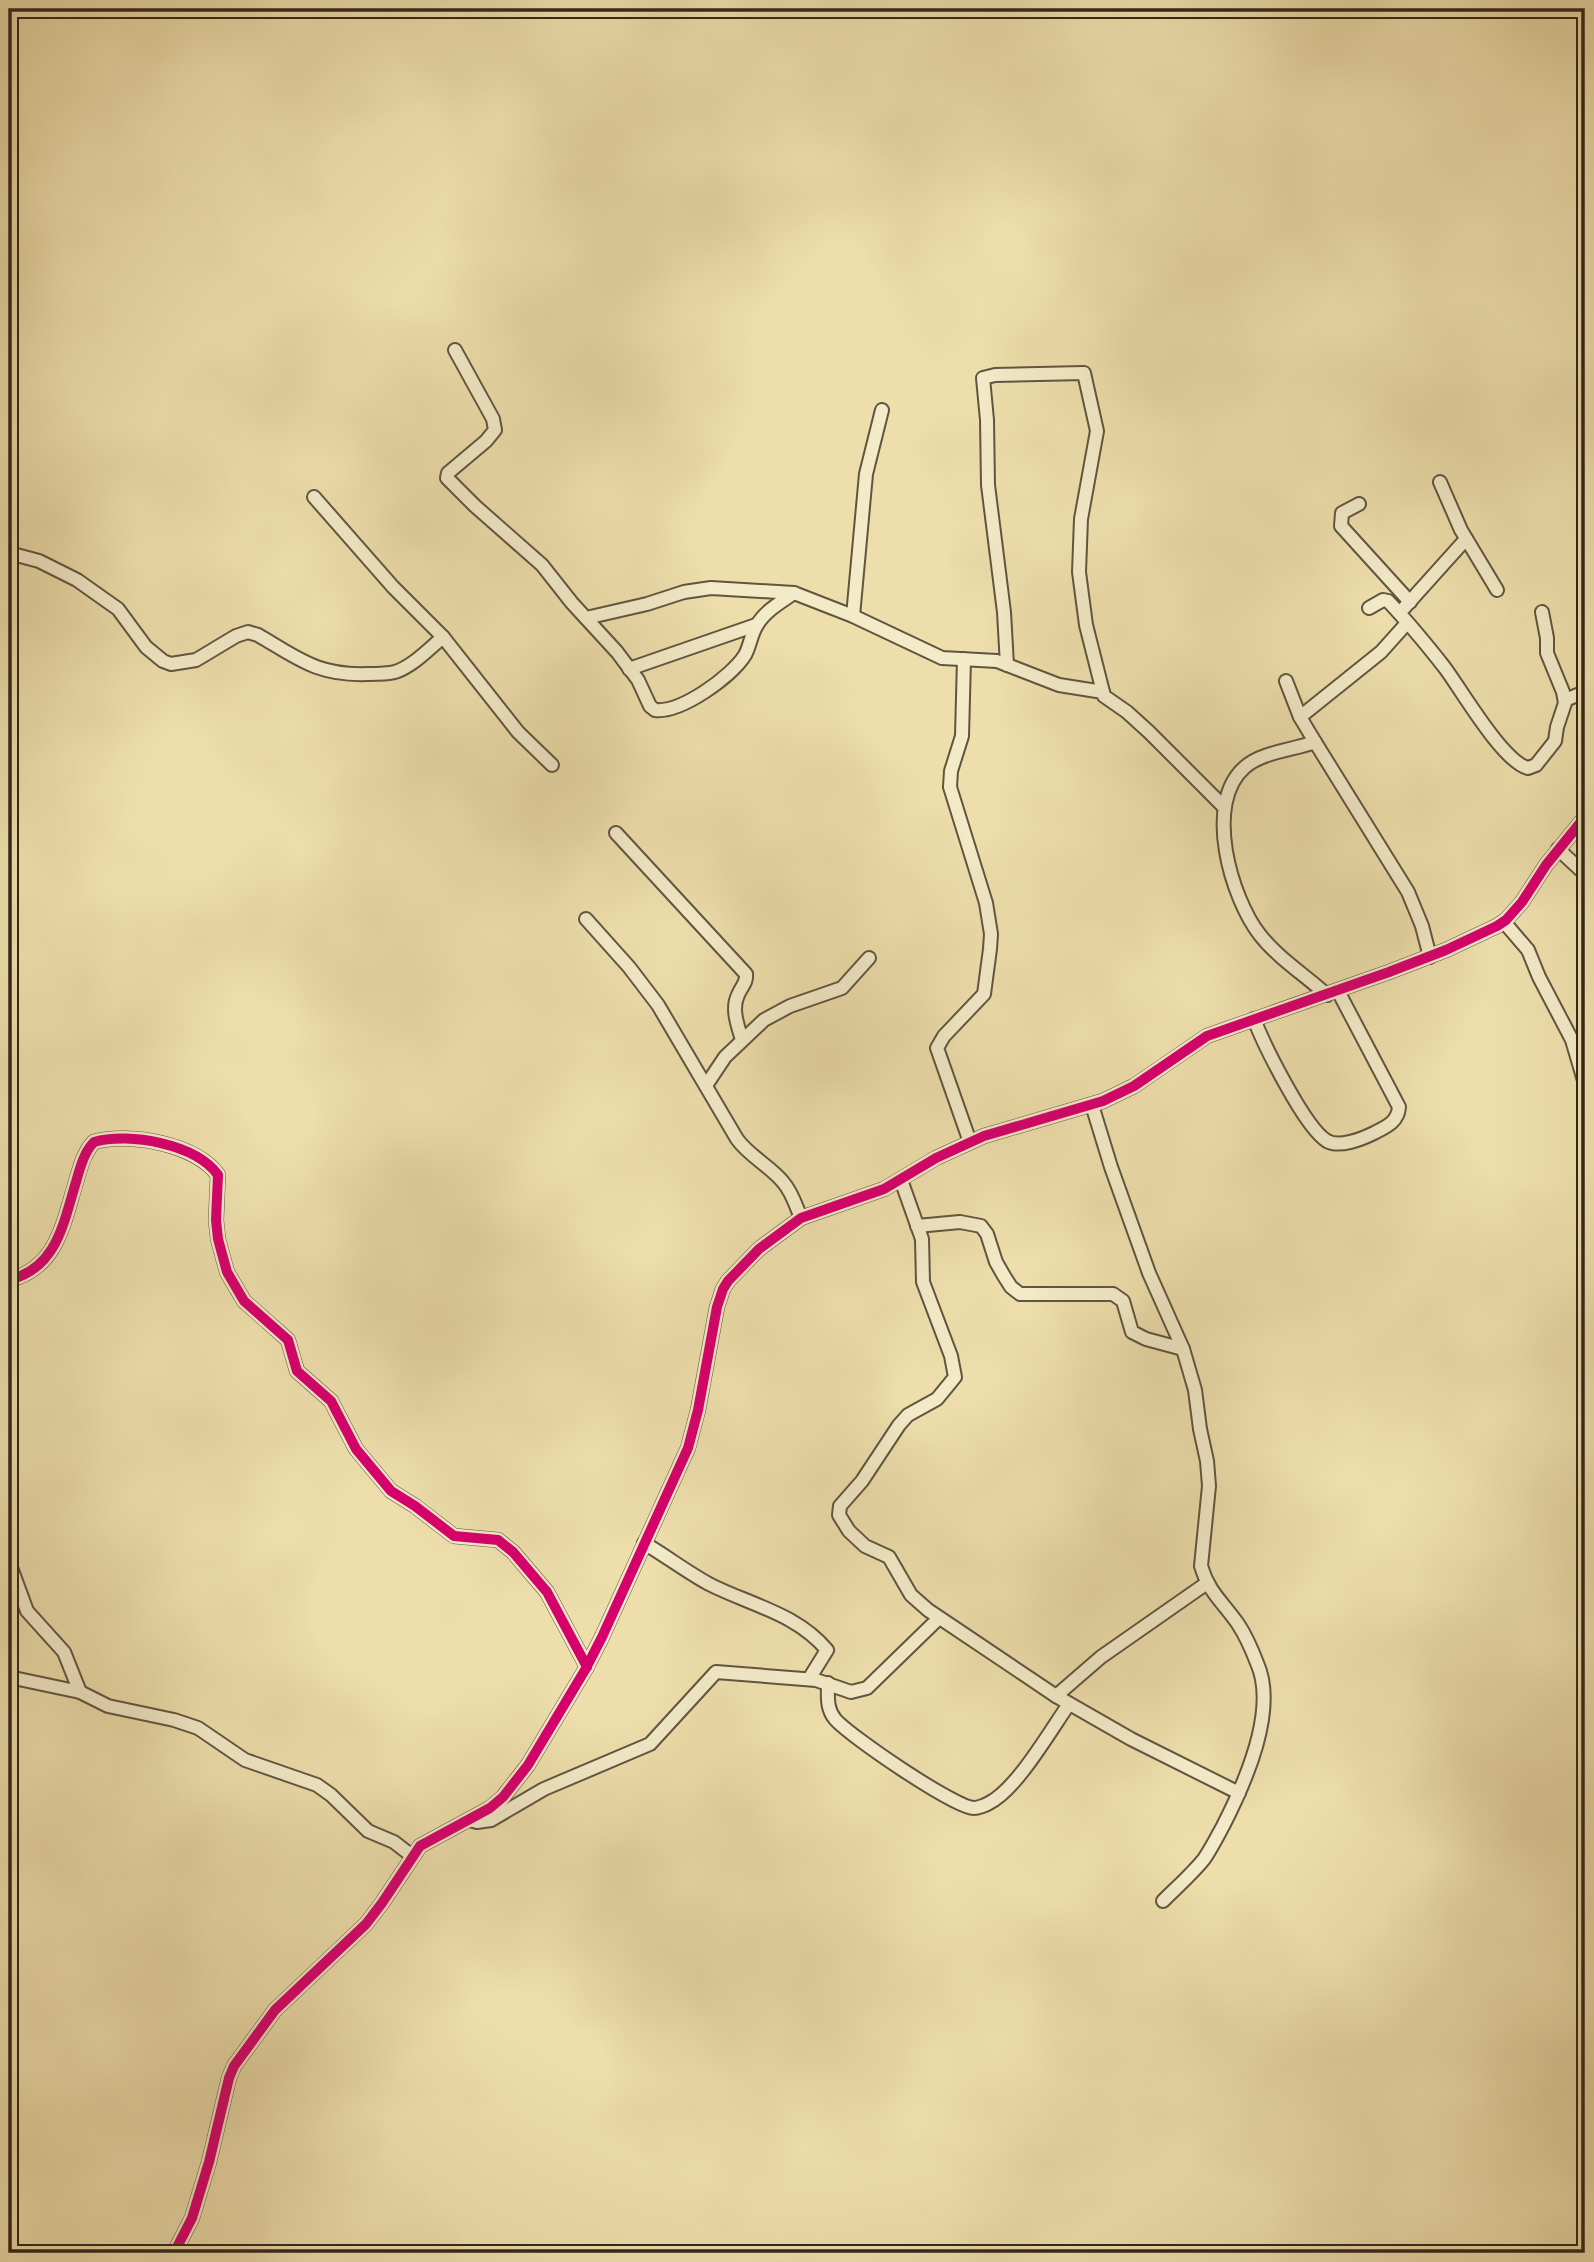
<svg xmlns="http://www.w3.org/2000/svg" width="1594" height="2262" viewBox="0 0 1594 2262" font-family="'Gentium Book Plus',serif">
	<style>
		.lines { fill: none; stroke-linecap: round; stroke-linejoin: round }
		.minor-casing { stroke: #615540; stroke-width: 16 }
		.minor { stroke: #f3eac8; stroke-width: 12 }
		.cycleway-casing { stroke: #f3eac8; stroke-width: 15 }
		.cycleway { stroke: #d6006c; stroke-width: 10 }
	</style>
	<rect width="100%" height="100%" fill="#eddeab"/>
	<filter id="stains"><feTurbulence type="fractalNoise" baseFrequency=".00286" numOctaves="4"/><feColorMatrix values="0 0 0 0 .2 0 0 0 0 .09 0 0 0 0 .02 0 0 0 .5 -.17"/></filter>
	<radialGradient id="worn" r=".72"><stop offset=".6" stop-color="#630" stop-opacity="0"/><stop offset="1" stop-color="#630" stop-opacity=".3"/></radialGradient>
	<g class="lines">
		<defs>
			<g id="minor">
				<path d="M455 350 493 419 495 430 486 441 448 473 447 478 475 506 542 565 572 603 617 652 638 680 650 706 655 710C681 713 731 677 745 655 750 646 751 634 757 625 765 611 781 602 794 593"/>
				<polyline points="1440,482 1461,530 1497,590"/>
				<polyline points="314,497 393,587 443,637 518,732 552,765"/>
				<polyline points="1359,504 1342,513 1341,526 1410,602"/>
				<path d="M9 553 39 561 77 580 118 609 146 647 163 661 171 664 196 660 236 636 248 632 258 635C299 659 318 676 368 674 377 674 387 674 395 672 413 666 429 649 443 637"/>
				<path d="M1369 608 1383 600 1388 601C1408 622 1427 645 1445 668 1462 691 1503 762 1528 768L1536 765 1555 741 1557 727 1565 703 1563 692 1547 653V638L1542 612"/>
				<polyline points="1404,608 1466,539"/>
				<polyline points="853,616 866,474 882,410"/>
				<polyline points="586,618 647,604 684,592 711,588 794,593 853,616 942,658 997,661 1059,685 1103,692"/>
				<polyline points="964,659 962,736 951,771 950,787 986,903 991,934 990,949 984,994 944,1036 937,1048 970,1142"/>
				<polyline points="1007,665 1004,612 988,485 987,420 983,378 995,375 1084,373 1097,431 1081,519 1079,572 1086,625 1104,696 1127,712 1149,732 1224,807"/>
				<polyline points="629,669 756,625"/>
				<polyline points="1286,681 1300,717 1315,742 1408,892 1422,926 1430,957"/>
				<polyline points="1565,700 1585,692"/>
				<polyline points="1300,717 1381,652 1407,623"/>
				<path d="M1315 742C1293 750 1262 752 1245 767 1203 803 1231 898 1260 935 1278 958 1305 975 1327 995"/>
				<path d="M616 833 746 974C747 983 741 987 738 995 731 1009 738 1026 742 1040"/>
				<polyline points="1558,849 1585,874"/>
				<path d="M586 919 629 967 658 1005 737 1139C749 1156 770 1166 783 1182 792 1192 796 1206 801 1218"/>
				<polyline points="1504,922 1528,950 1539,977 1572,1040 1585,1084"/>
				<path d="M1254 1019C1264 1045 1305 1128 1327 1141 1339 1148 1362 1139 1374 1133 1386 1127 1398 1122 1399 1107L1338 991"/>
				<polyline points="707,1084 725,1057 764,1020 790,1006 842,988 869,958"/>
				<path d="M1092 1105 1111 1167 1149 1273 1183 1349 1195 1390 1200 1429 1207 1461 1209 1486 1201 1566C1209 1593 1223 1602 1238 1624 1246 1636 1252 1650 1257 1663 1278 1710 1245 1783 1223 1826 1217 1837 1211 1849 1204 1859 1192 1874 1177 1887 1163 1901"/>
				<polyline points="901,1180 922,1239 923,1282 951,1356 955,1377 937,1399 908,1415 899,1425 862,1481 840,1506 839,1515 849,1531 865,1546 889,1557 911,1595 928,1610 1056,1696 1131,1739 1239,1793"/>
				<polyline points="917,1226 960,1222 981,1226 987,1234 996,1262 1004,1276 1011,1287 1020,1294 1113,1294 1123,1301 1132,1332 1146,1339 1183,1349"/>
				<path d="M9 1280C57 1268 63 1224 76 1182 80 1168 84 1152 94 1142 129 1132 196 1144 218 1175L216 1220 218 1239 227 1272 244 1301 288 1340 297 1371 331 1401 356 1449 391 1491 415 1506 454 1536 498 1540 513 1552 547 1592 587 1667"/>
				<path d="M644 1543C666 1556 687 1572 709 1584 750 1605 796 1613 827 1650L809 1679"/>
				<polyline points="9,1562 27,1611 64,1652 80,1692"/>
				<polyline points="9,1677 80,1692 108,1706 174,1720 198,1728 245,1760 317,1785 331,1795 368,1831 394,1842 412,1856"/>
				<path d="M828 1683C828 1696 826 1708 835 1719 848 1735 955 1808 974 1808 978 1808 986 1805 989 1803 1017 1789 1050 1731 1069 1704"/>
				<polyline points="1056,1696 1101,1657 1207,1583"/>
				<polyline points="470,1820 477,1822 491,1820 544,1789 650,1744 716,1672 816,1680 851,1692 867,1688 939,1618"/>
				<polyline points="174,2253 192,2218 209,2162 229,2078 234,2066 275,2010 366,1924 382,1903 420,1846 490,1808 503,1797 528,1765 585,1670 602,1637 688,1448 698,1410 717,1307 723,1289 728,1281 759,1249 801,1218 884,1189 936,1158 984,1136 1103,1101 1134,1086 1207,1036 1389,972 1446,950 1497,926 1506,920 1522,902 1546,865 1585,817"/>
			</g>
		</defs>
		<!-- minor casing -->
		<use href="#minor" class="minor-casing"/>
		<!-- minor -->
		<use href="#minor" class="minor"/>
		<defs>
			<g id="cycleway">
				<path d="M9 1280C57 1268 63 1224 76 1182 80 1168 84 1152 94 1142 129 1132 196 1144 218 1175L216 1220 218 1239 227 1272 244 1301 288 1340 297 1371 331 1401 356 1449 391 1491 415 1506 454 1536 498 1540 513 1552 547 1592 587 1667"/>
				<polyline points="174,2253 192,2218 209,2162 229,2078 234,2066 275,2010 366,1924 382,1903 420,1846 490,1808 503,1797 528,1765 585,1670 602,1637 688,1448 698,1410 717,1307 723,1289 728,1281 759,1249 801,1218 884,1189 936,1158 984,1136 1103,1101 1134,1086 1207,1036 1389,972 1446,950 1497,926 1506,920 1522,902 1546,865 1585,817"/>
			</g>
		</defs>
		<!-- cycleway casing -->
		<use href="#cycleway" class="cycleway-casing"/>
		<!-- cycleway -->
		<use href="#cycleway" class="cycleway"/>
	</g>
	<!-- margin -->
	<rect width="1594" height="2262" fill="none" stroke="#eddeab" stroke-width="35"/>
	<rect x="10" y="10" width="1573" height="2241" fill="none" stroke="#32271d" stroke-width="3.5"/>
	<rect x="18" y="18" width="1559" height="2227" fill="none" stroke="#32271d" stroke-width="2"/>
	<rect width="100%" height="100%" filter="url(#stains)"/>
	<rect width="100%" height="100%" fill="url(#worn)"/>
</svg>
